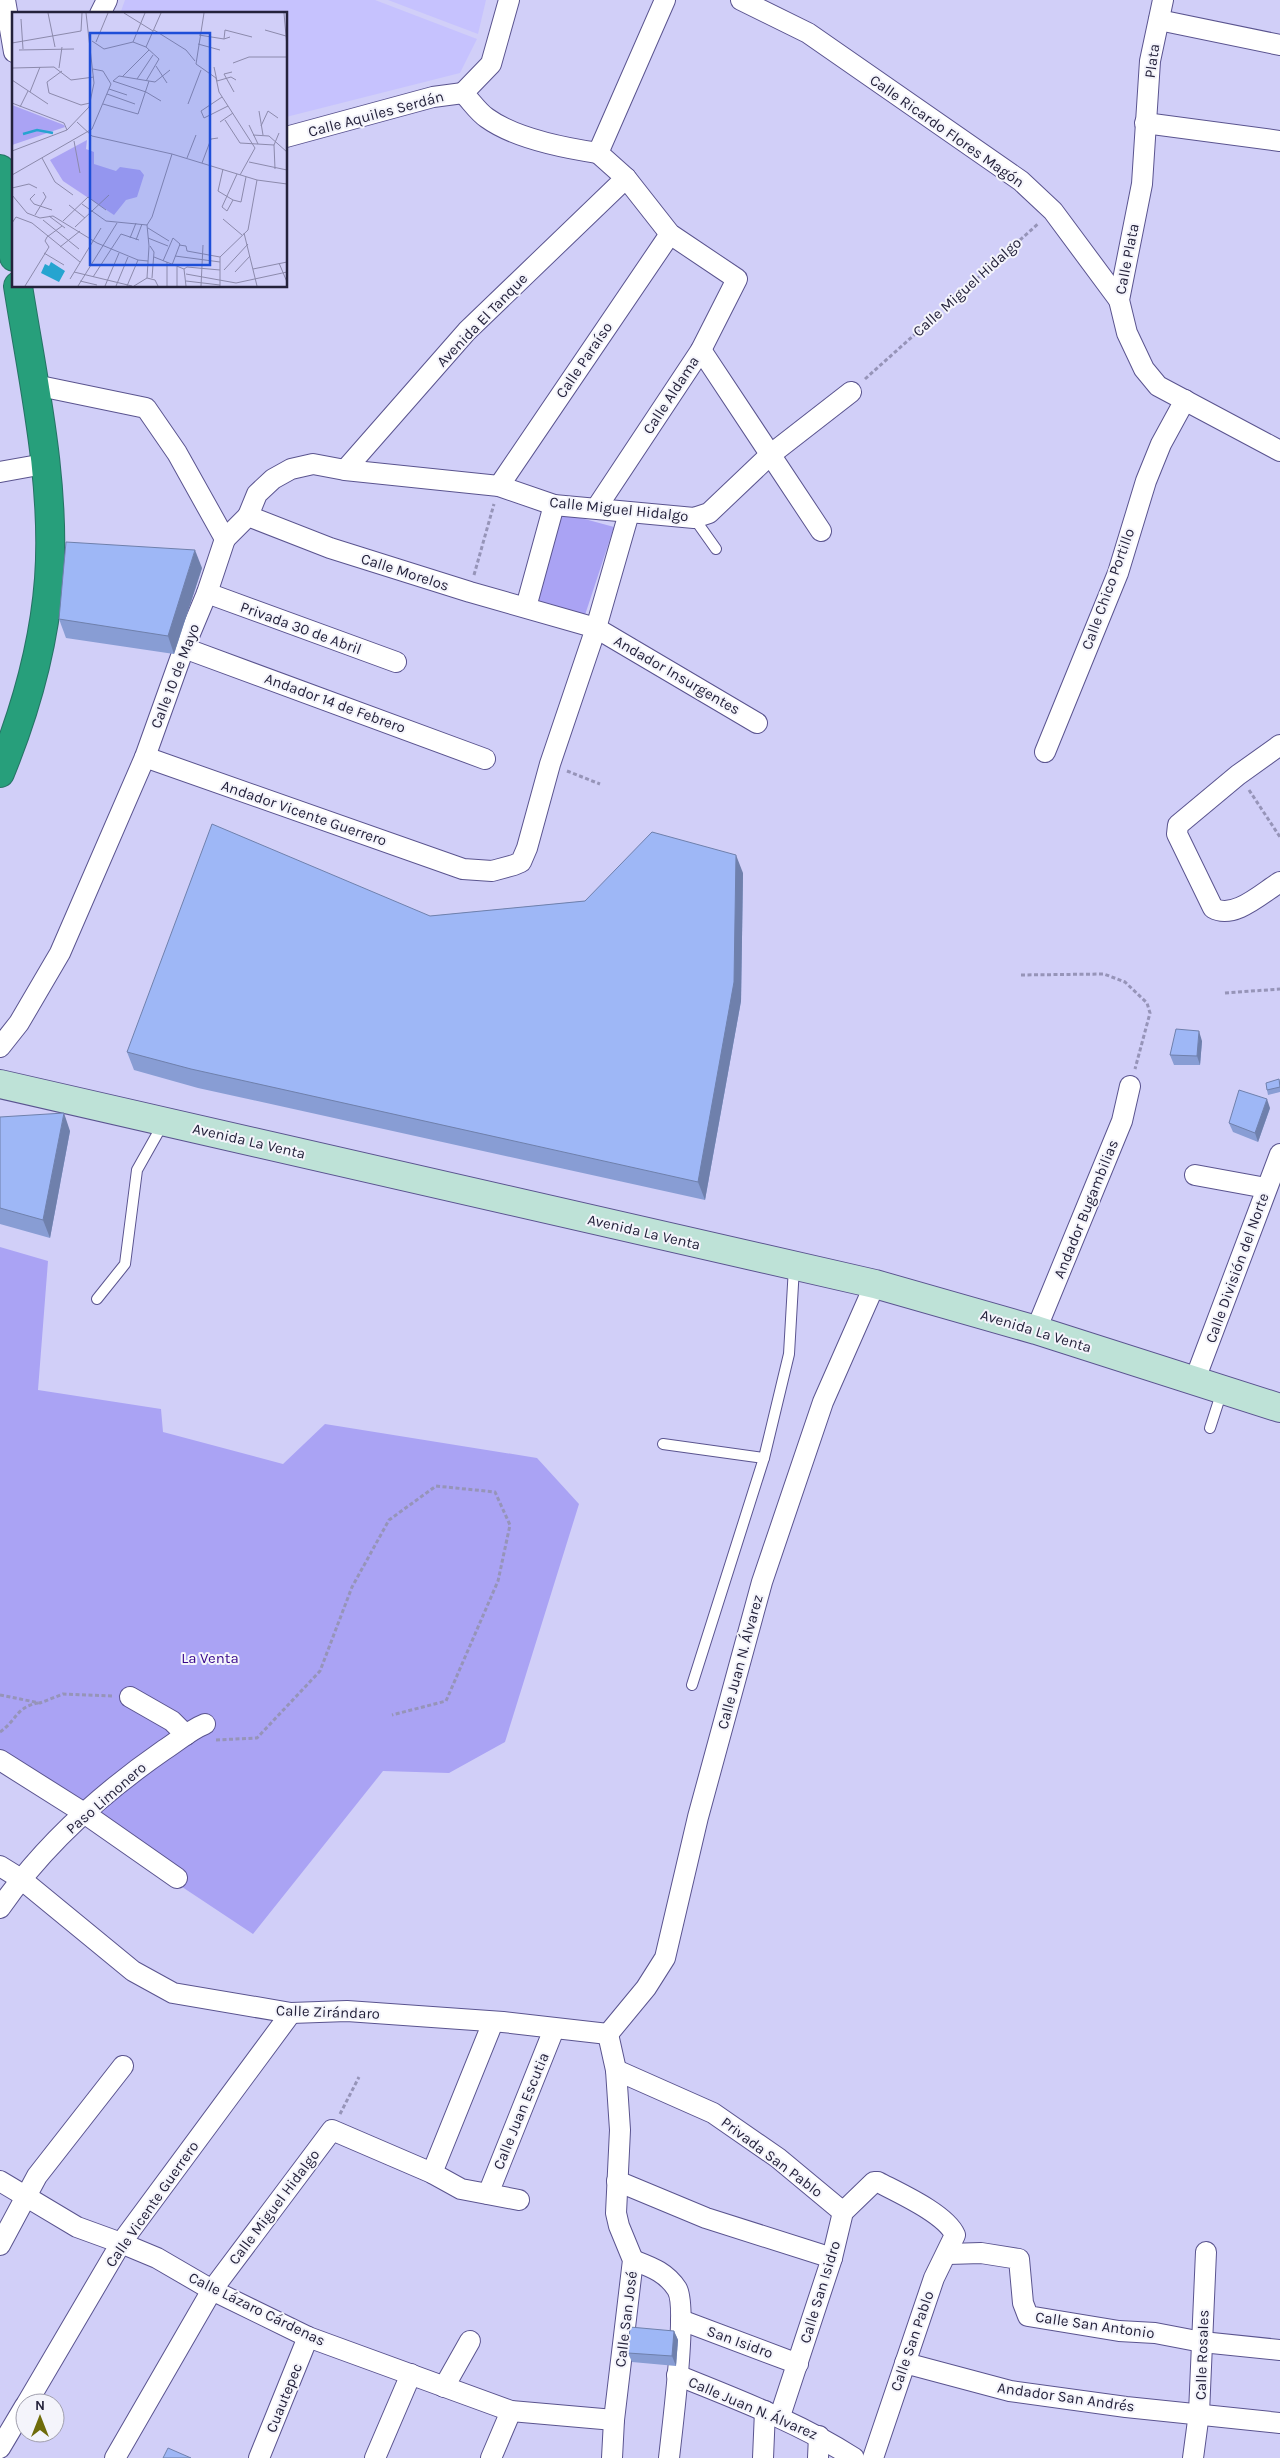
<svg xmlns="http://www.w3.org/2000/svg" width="1280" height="2458" viewBox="0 0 1280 2458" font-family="Karla,sans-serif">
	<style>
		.built { fill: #c6c2fe }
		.green { fill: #aaa3f4 }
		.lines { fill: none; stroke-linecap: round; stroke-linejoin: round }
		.lane-casing { stroke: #5a548f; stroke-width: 12 }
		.street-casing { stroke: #5a548f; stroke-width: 22 }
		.secondary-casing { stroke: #5a548f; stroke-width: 30 }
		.highway-casing { stroke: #267365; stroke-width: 30 }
		.path { stroke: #9694b8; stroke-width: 3; stroke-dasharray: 4 2.5; stroke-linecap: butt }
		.lane { stroke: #fff; stroke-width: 10 }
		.street { stroke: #fff; stroke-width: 20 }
		.secondary { stroke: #bee2d7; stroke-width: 28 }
		.highway { stroke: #279f7b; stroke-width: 28 }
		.wall { fill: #889dd4 }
		.shaded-wall { fill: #6f80ac }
		.building { fill: #9eb7f6; stroke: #6f80ac }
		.labels { text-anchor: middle; stroke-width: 4; stroke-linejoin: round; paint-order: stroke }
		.street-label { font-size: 15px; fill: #24223b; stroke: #f4f4fb }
		.park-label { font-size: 15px; fill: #38088b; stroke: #f4f4fb }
		.inset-river { fill: none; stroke: #26a4d0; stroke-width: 2.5 }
		.inset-road { fill: none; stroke: #8c8aac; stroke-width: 1 }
		.view { fill: #1d4ed8; fill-opacity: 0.15; stroke: #1d4ed8; stroke-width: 2.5 }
		.inset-edge { fill: none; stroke: #24223b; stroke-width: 2.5 }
	</style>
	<rect width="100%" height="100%" fill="#d1cff8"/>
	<!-- built -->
	<g class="built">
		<polygon points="125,0 375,0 477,39 460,73 286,117 286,14 120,14"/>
		<polygon points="388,0 486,0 478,34"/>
	</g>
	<!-- green -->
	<g class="green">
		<polygon points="559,512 614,527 584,618 537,600"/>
		<polygon points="0,1247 48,1261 38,1390 161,1409 163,1432 283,1464 325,1424 537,1458 579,1504 505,1742 449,1773 383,1771 253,1934 0,1766"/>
	</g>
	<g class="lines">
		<defs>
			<g id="lane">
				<polyline points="694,518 716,549"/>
				<polyline points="97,1299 125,1264 137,1170 164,1122"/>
				<polyline points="1210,1428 1222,1391"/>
				<polyline points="663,1444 764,1458"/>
				<polyline points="692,1685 764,1458 789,1354 794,1267"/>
			</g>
			<g id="street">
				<polyline points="5,0 14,52"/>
				<polyline points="741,0 808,33 1021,181 1053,211 1119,300"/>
				<polyline points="1163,0 1150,61 1142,184 1119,300 1127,333 1144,369 1158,386 1280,451"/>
				<polyline points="100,14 107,0"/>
				<polyline points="1159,20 1280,45"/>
				<path d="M463 93C471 101 478 112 487 118 516 139 564 148 598 153"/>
				<polyline points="463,93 491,64 509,0"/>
				<polyline points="1145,123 1280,141"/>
				<polyline points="286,137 433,97 463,93"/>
				<polyline points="598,153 665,0"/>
				<polyline points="701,350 821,531"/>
				<polyline points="345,470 467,331 626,178"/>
				<polyline points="0,472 44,464"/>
				<polyline points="499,486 670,234"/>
				<polyline points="597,507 701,350 737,279 670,234 626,178 598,153"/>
				<polyline points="248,516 257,494 273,479 291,469 313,464 345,470 499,486 554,505 694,518 709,513 770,455 851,392"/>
				<polyline points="225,539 248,516 330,548 470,592 596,628 757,723"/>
				<polyline points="207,593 396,662"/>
				<polyline points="526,607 554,505"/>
				<polyline points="184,648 485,759"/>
				<path d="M1280 745 1238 775 1178 825 1177 834 1213 908C1234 920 1262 893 1280 882"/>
				<polyline points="1045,752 1118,573 1146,481 1161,444 1185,400"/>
				<polyline points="145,757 463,869 492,871 514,865 521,862 527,848 550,764 596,628 629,513"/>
				<polyline points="0,1047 19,1023 60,953 145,757 184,648 207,593 225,539 177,453 146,408 35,385"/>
				<polyline points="1195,1175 1266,1188"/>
				<polyline points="1036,1330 1122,1121 1130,1086"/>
				<polyline points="1194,1382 1280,1154"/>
				<polyline points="130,1697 172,1721 186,1735"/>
				<polyline points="0,1760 84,1813 177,1878"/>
				<polyline points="0,1866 21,1879 133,1971 173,1993 291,2013 347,2011 503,2022 608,2034"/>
				<path d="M0 1908C43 1846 102 1793 164 1750 178 1741 190 1730 205 1724"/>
				<polyline points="608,2034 646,1988 665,1958 698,1817 762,1582 823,1402 875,1284"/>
				<polyline points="608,2034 616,2070 620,2130 616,2213 619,2226 633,2260 614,2420 612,2458"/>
				<polyline points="616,2070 713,2113 778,2158 843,2212"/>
				<polyline points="432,2173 493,2022"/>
				<polyline points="0,2181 77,2227 121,2243 157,2258 212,2290 308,2337 511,2411 614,2420"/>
				<polyline points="617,2181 706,2218 832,2258"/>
				<polyline points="488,2194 554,2029"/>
				<polyline points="0,2245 37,2176 123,2066"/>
				<polyline points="948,2254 981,2253 1019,2259 1023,2303 1028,2316 1119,2331 1155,2333 1202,2342 1280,2350"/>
				<path d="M633 2260C651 2267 666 2272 677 2289 688 2307 672 2430 669 2458"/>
				<polyline points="681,2320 798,2364"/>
				<polyline points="905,2363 1010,2391 1126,2407 1280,2423"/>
				<path d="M677 2375C738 2400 798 2422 854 2458"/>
				<polyline points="444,2387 470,2341"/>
				<polyline points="27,2403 121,2243 291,2013"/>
				<path d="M780 2416 832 2258 843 2212 874 2182H878C899 2193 946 2214 955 2235L934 2278 873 2458"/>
				<polyline points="0,2448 25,2406"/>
				<polyline points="115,2458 212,2290 332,2130 432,2173 461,2189 519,2200"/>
				<polyline points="259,2458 308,2337"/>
				<polyline points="375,2458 411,2374"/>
				<polyline points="491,2458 511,2411"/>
				<polyline points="763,2458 765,2411"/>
				<polyline points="818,2458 819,2436"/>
				<polyline points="1193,2458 1199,2413 1206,2252"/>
			</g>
			<polyline id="secondary" points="0,1084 875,1284 1036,1330 1280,1408"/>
			<g id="highway">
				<polyline points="0,169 14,257"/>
				<path d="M0 773C25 712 44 645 49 579 56 483 33 381 18 286"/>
			</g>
		</defs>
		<!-- lane casing -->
		<use href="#lane" class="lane-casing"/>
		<!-- street casing -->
		<use href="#street" class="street-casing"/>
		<!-- secondary casing -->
		<use href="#secondary" class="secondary-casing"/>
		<!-- highway casing -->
		<use href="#highway" class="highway-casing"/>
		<!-- path -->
		<g class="path">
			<polyline points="865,379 1039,223"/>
			<polyline points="474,575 494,504"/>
			<polyline points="567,771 600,784"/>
			<polyline points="1249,790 1280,837"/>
			<polyline points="1021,975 1104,974 1125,982 1147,1003 1150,1013 1135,1069"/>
			<polyline points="1225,993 1280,989"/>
			<polyline points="0,1695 40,1703 63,1694 112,1696"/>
			<path d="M0 1732C17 1720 16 1707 38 1703"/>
			<polyline points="216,1740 257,1738 320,1671 352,1587 389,1520 436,1486 495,1492 510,1525 498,1581 446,1701 392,1715"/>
			<polyline points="340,2114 359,2077"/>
		</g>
		<!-- lane -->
		<use href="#lane" class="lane"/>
		<!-- street -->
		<use href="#street" class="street"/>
		<!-- secondary -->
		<use href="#secondary" class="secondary"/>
		<!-- highway -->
		<use href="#highway" class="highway"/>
	</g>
	<!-- wall -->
	<g class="wall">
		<polygon points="202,568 174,654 66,638 59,619"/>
		<polygon points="743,873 741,1001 705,1200 198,1088 134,1070 127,1052 430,916 585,901"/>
		<polygon points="1202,1041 1200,1065 1174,1065 1170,1055"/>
		<polygon points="1279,1079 1280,1082 1280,1092 1268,1095 1267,1090"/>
		<polygon points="1270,1108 1258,1142 1233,1132 1229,1123"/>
		<polygon points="0,1117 70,1131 50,1238 0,1224"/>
		<polygon points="674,2331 678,2340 676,2366 632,2362 628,2353"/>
	</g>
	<!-- shaded-wall -->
	<g class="shaded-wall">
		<polygon points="195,550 202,568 174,654 168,636"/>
		<polygon points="736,855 743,873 741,1001 705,1200 698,1182"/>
		<polygon points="1199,1031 1202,1041 1200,1065 1197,1056"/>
		<polygon points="1267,1099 1270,1108 1258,1142 1255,1133"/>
		<polygon points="64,1113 70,1131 50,1238 43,1220"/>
		<polygon points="674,2331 678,2340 676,2366 672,2356"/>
	</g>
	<!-- building -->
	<g class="building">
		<polygon points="66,542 195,550 168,636 59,619"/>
		<polygon points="212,824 430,916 585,901 652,832 736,855 734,982 698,1182 191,1069 127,1052"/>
		<polygon points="1176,1029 1199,1031 1197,1056 1170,1055"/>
		<polygon points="1279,1079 1280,1087 1267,1090 1266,1083"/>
		<polygon points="1239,1090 1267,1099 1255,1133 1229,1123"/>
		<polygon points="64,1113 43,1220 0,1208 0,1117"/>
		<polygon points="630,2327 674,2331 672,2356 628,2353"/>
		<polygon points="168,2448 191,2458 163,2458"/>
	</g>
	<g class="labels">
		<!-- street labels -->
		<g class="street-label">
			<text transform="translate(1152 61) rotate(-82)" y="5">Plata</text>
			<text transform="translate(376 114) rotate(-15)" y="5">Calle Aquiles Serdán</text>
			<text transform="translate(947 131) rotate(35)" y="5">Calle Ricardo Flores Magón</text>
			<text transform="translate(1127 259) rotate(-79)" y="5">Calle Plata</text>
			<text transform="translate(967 287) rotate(-42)" y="5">Calle Miguel Hidalgo</text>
			<text transform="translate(482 320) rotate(-46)" y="5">Avenida El Tanque</text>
			<text transform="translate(584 360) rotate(-56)" y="5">Calle Paraíso</text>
			<text transform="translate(671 395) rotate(-57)" y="5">Calle Aldama</text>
			<text transform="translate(619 509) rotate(6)" y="5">Calle Miguel Hidalgo</text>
			<text transform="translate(405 572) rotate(18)" y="5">Calle Morelos</text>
			<text transform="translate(1108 589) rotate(-70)" y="5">Calle Chico Portillo</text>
			<text transform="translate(301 628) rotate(20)" y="5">Privada 30 de Abril</text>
			<text transform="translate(677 675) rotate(30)" y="5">Andador Insurgentes</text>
			<text transform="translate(175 676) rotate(-69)" y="5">Calle 10 de Mayo</text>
			<text transform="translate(335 703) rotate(20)" y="5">Andador 14 de Febrero</text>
			<text transform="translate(304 813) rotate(19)" y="5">Andador Vicente Guerrero</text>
			<text transform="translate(249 1141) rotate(13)" y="5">Avenida La Venta</text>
			<text transform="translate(1086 1209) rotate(-68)" y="5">Andador Bugambilias</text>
			<text transform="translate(644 1232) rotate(13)" y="5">Avenida La Venta</text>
			<text transform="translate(1237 1268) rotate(-70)" y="5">Calle División del Norte</text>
			<text transform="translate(1036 1331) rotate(17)" y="5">Avenida La Venta</text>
			<text transform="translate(740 1662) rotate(-75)" y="5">Calle Juan N. Álvarez</text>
			<text transform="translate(106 1798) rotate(-41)" y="5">Paso Limonero</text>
			<text transform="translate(328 2012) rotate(2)" y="5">Calle Zirándaro</text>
			<text transform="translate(521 2111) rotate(-68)" y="5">Calle Juan Escutia</text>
			<text transform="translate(772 2157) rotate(37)" y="5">Privada San Pablo</text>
			<text transform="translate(152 2204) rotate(-55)" y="5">Calle Vicente Guerrero</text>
			<text transform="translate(274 2207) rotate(-53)" y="5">Calle Miguel Hidalgo</text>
			<text transform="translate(820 2292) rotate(-73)" y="5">Calle San Isidro</text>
			<text transform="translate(257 2309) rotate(26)" y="5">Calle Lázaro Cárdenas</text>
			<text transform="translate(626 2319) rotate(-83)" y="5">Calle San José</text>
			<text transform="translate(1095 2325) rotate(8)" y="5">Calle San Antonio</text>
			<text transform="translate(912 2341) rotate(-71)" y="5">Calle San Pablo</text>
			<text transform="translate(740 2342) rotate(20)" y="5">San Isidro</text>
			<text transform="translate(1202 2355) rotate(-88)" y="5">Calle Rosales</text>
			<text transform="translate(1066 2397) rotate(8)" y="5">Andador San Andrés</text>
			<text transform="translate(284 2398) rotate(-68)" y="5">Cuautepec</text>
			<text transform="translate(753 2408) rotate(23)" y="5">Calle Juan N. Álvarez</text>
		</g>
		<!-- park labels -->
		<g class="park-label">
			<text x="210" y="1663">La Venta</text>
		</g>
	</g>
	<!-- overview -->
	<g transform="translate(12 12)">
		<rect width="275" height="275" fill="#d1cff8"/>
		<path d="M0 93 52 113 53 115 0 133ZM75 128 74 137 82 140V152L104 159 108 155 128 158 132 163 125 185 114 188 102 203 51 169 38 148Z" fill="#aaa3f4"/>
		<path d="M39 250 53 259 47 270 29 261 33 252 37 254Z" fill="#26a4d0"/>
		<path class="inset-river" d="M11 122 25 118 41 121"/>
		<path class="inset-road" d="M36 1 43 35M112 1 141 19M192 1 184 52 204 66 207 80 243 136 228 163M272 1 275 35M9 7 11 37M142 18 174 38 183 49M253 18 274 24M69 19 70 1M187 23 212 27 218 25M212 27 213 18 240 25M80 29 92 37 121 30 134 35M84 30 96 1M121 30 133 1M0 31 69 19M186 32 208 38M134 35 149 1M7 38 62 37M221 51 237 45H275M144 54 155 71M202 55 205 69 219 65 224 68M1 56 42 55 59 68 82 65M47 56 50 35M50 59 35 70 37 81 69 93 78 91M220 60 212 62 222 80M110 65 137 38M125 67 141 43M0 68 36 92M101 69 107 64 143 70 158 58M101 69 134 80 149 89M134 69 147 47 134 35M97 77 115 83M18 80 28 55M95 82 123 92M210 85 189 99 192 106 216 94M0 91 52 111 55 118M91 92 126 102 137 69M176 92 189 58M8 95 16 79M247 99 251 123M213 108 228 131 262 133M65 110 80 124 160 142 245 168 275 172M208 110 221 101M237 113 246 132M249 114 256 99 266 106M241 123 257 124 275 140M62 129 68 161M0 139 55 118 77 95 82 71 74 1M30 146 43 170 61 183M175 146 184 123M237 150 275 158M190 151 199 127 206 126M211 157 206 179 221 188 229 190 234 165M263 157 262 133 267 121M0 163 80 117 99 72 91 59 81 57M0 176 17 172 25 176M23 182 18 187 22 192 40 198M0 183 15 201 28 206 41 204 85 231 126 248 136 249M221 188 215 199 210 195 225 162M70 192 94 209 135 213M57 193 73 206M23 203 34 185 31 180M37 204 53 216M211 207 230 223M31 208 67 237M51 209 76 185 94 198M0 211 4 205 20 211 68 250M135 213 140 205 160 142M63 215 97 183M136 216 157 229M232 221 245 274M118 226 124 211M136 226 156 234M124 228 130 212M167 233 174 234 175 239 208 245M138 234 142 240 140 266M48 235 68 219M32 241 52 253M163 244 208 250M142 245 172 257M151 249 161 226 168 232 160 253M155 250V274M267 251 275 270M172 257 175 255 208 258M172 257 174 274M241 257 275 250M212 258 236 232M62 260 120 274M223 260 238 244M174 262 224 271 275 260M81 265 109 222 127 228M135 266 137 234 135 213M58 267 89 216M68 269 85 273M174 269 208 273M13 274 37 235 33 229 35 225 50 214M66 274 105 211M93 274 107 241M104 274 116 245M115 274 126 248M122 274 135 266 143 268 146 274M165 274V255M189 274 191 233M208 274V245L236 218 245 168"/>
		<path class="view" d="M78 21H198V253H78Z"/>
		<rect width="275" height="275" class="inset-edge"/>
	</g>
	<!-- north arrow -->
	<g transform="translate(40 2418)"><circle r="24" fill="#f4f4fb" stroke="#a1a0ae"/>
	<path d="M0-4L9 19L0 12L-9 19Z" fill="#6f6c0a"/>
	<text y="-8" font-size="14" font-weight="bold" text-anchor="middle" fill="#24223b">N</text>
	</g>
</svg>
